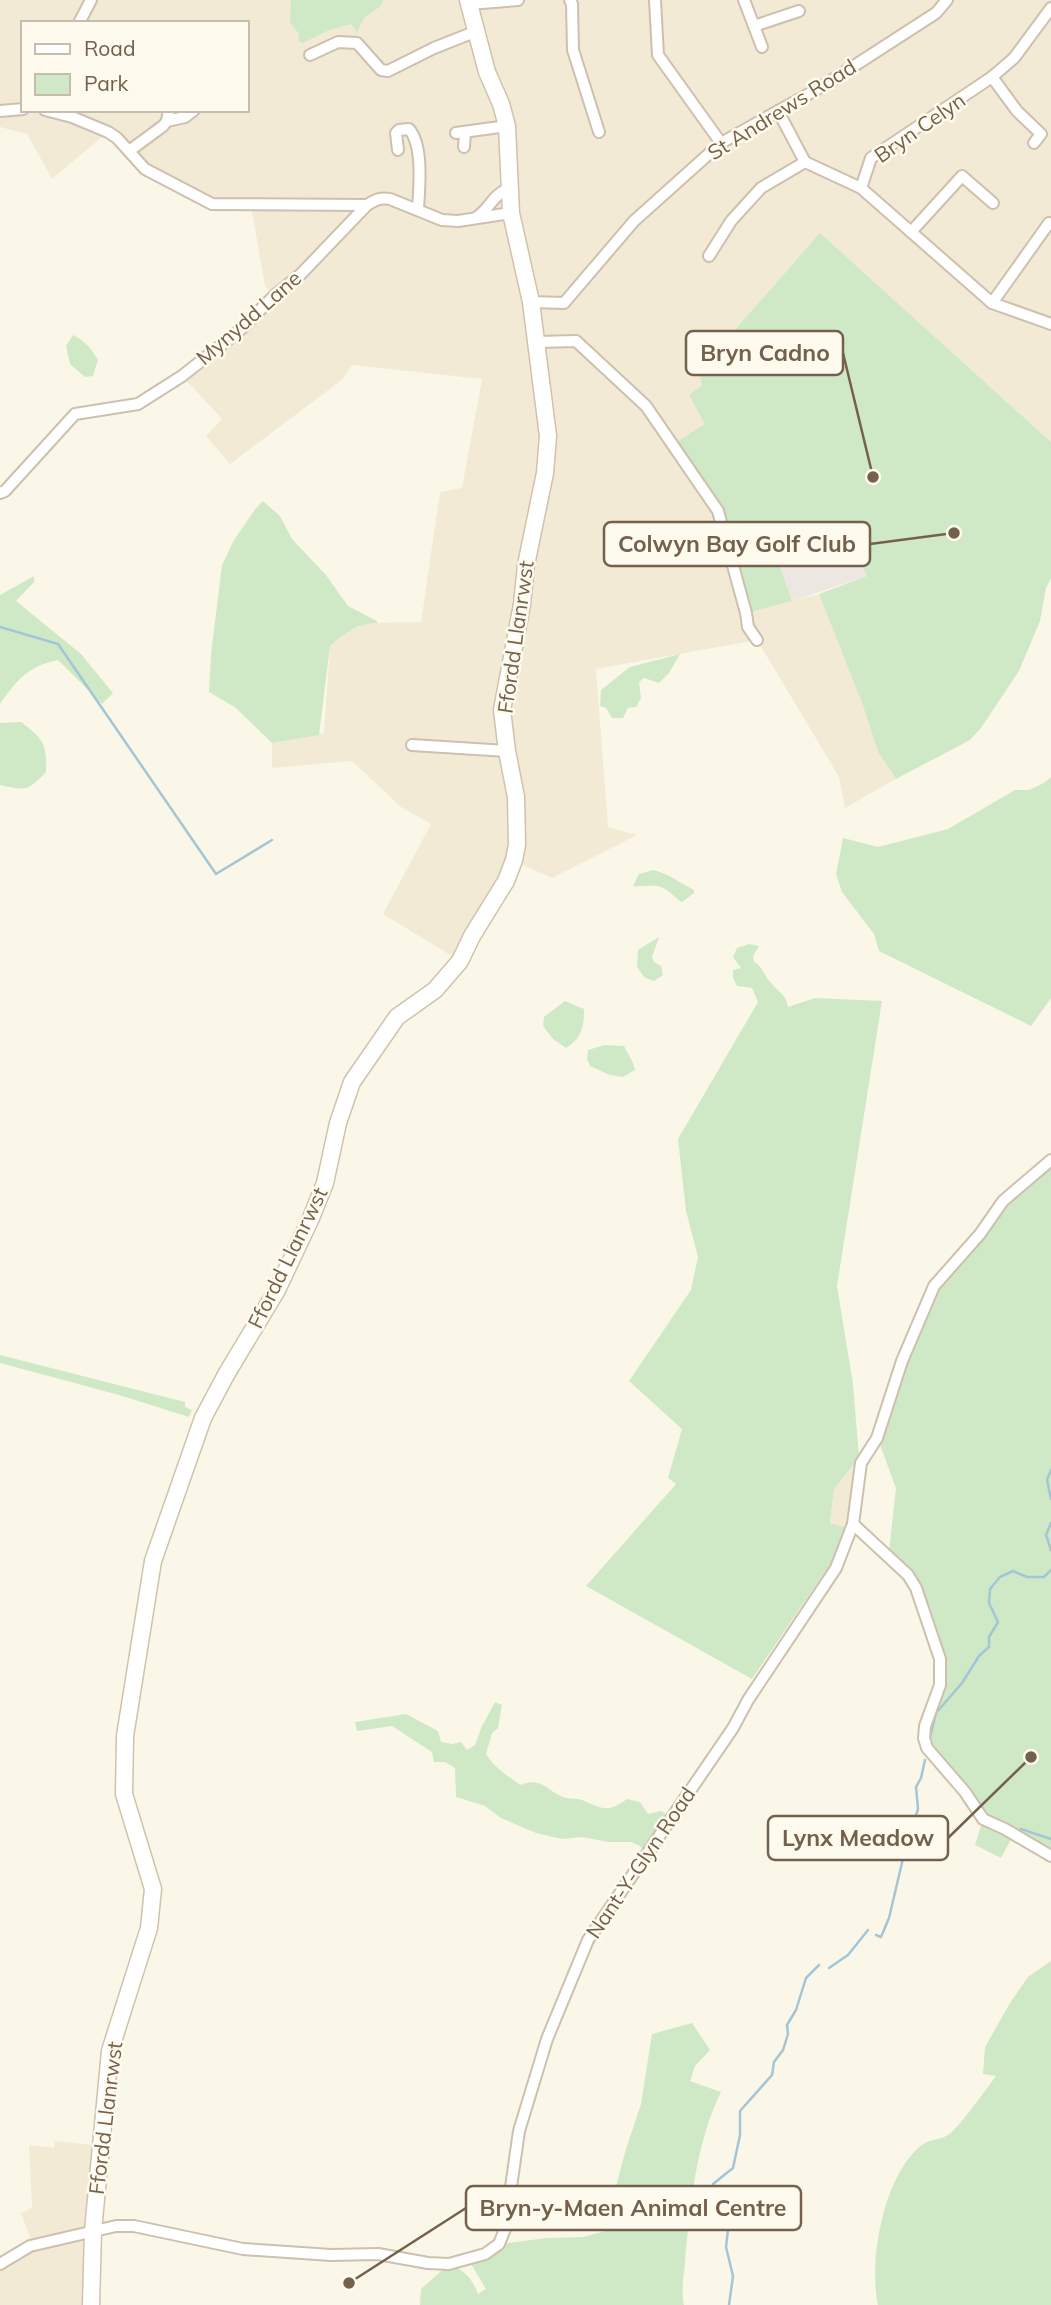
<svg xmlns="http://www.w3.org/2000/svg" width="1051" height="2305" viewBox="0 0 1051 2305" font-family="Mulish,sans-serif">
	<style>
		.residential { fill: #f3ead6; fill-rule: evenodd }
		.industrial { fill: #ece8e1 }
		.green { fill: #cfe9c6 }
		.lines { fill: none; stroke-linecap: round; stroke-linejoin: round }
		.stream { stroke: #a3c6d6; stroke-width: 2.5 }
		.street-casing { stroke: #cdc0ae; stroke-width: 14 }
		.secondary-casing { stroke: #d0c2ab; stroke-width: 19 }
		.street { stroke: #fff; stroke-width: 10 }
		.secondary { stroke: #fff; stroke-width: 16 }
		.labels { text-anchor: middle; stroke-width: 5; stroke-linejoin: round; paint-order: stroke }
		.street-label { font-size: 21px; fill: #74614d; stroke: #fefaee }
		.leader { fill: none; stroke: #74614d; stroke-width: 2.5 }
		.callout-dot { fill: #74614d; stroke: #fefaee; stroke-width: 2.5 }
		.callout { fill: #fefaee; stroke: #74614d; stroke-width: 2.5 }
		.callout-label { font-size: 23px; text-anchor: middle; font-weight: bold; fill: #74614d }
	</style>
	<rect width="100%" height="100%" fill="#fbf7e8"/>
	<!-- residential -->
	<g class="residential">
		<path d="M0 0H1051V442L820 234 702 385 705 424 718 511 746 612 819 594 863 706 878 752 896 779 845 808 839 777 757 640 596 669 608 827 637 835 552 878 514 861 460 961 383 914 431 824 401 807 352 761 272 768V743L324 733 330 646 347 632 368 623 421 622 440 492 462 488 482 379 352 365 343 379 230 464 206 436 222 419 182 376 275 295 265 286 251 206 212 204 145 169 108 132 52 179 27 134 0 127ZM23 23H247V110H23Z"/>
		<polygon points="859,1458 851,1529 830,1523 834,1489"/>
		<polygon points="55,2141 94,2145 85,2305 0,2305 0,2266 34,2248 21,2213 32,2208 29,2145 54,2148"/>
	</g>
	<!-- industrial -->
	<polygon class="industrial" points="845,530 867,576 792,601 780,567 791,549"/>
	<!-- green -->
	<g class="green">
		<polygon points="291,0 383,0 381,6 364,18 357,32 351,24 329,30 303,43 298,41 299,34 290,22"/>
		<polygon points="820,233 1051,442 1051,578 1046,588 1040,621 1019,671 981,728 970,740 896,779 878,752 863,706 819,594 867,576 845,530 791,549 780,567 792,601 746,613 718,511 673,444 705,424 689,395 702,385 699,371"/>
		<path d="M73 335C85 341 91 348 98 360L93 376 85 377 70 364 66 346Z"/>
		<path d="M263 501 280 516 292 539 326 575 348 606 377 621V623C358 623 344 634 330 646L319 735 272 743 236 708 209 692 211 654 222 565 234 540 256 508Z"/>
		<path d="M34 576V582L16 601 81 654 113 693 102 704 58 660C28 666 17 680 0 704V595Z"/>
		<polygon points="680,654 669,673 659,683 644,678 639,682 641,698 636,707 628,708 623,718 612,718 606,708 600,706 601,690 630,667"/>
		<path d="M21 722C43 739 47 743 46 772 28 791 26 791 0 785V723Z"/>
		<polygon points="1051,777 1051,998 1031,1026 879,951 874,934 842,892 836,874 843,838 878,847 948,829 1015,790 1029,790 1044,783"/>
		<path d="M653 870C668 873 680 883 694 890V893L682 902C673 897 667 887 657 886 650 885 641 887 633 886L639 874Z"/>
		<polygon points="659,937 652,957 654,962 661,966 663,975 654,981 645,978 637,967 638,950"/>
		<path d="M749 944 759 946 753 956 754 962C764 967 764 977 772 984 780 993 786 995 788 1007L815 998 882 1001 837 1286 853 1384 859 1458 834 1489 830 1523 851 1529 832 1574 826 1570 752 1679 586 1586 676 1484 668 1478 682 1429 629 1381 691 1290 698 1257 686 1211 678 1139 758 1002 752 988 737 986 733 978V970L741 968 733 957 737 948Z"/>
		<path d="M565 1001 584 1009C584 1027 582 1038 566 1048L553 1039 543 1026 544 1017Z"/>
		<polygon points="605,1045 624,1046 633,1063 635,1070 623,1077 610,1075 590,1066 587,1059 588,1050"/>
		<path d="M1051 1166V1856L1014 1834 1001 1858 975 1845 983 1819 924 1738C932 1717 945 1694 947 1671 948 1655 927 1598 919 1582 912 1569 901 1559 889 1551L896 1488 879 1442 907 1358 936 1291 1006 1203Z"/>
		<polygon points="0,1355 185,1402 185,1407 192,1410 189,1417 119,1395 0,1363"/>
		<path d="M495 1702 502 1705 498 1728 492 1733 486 1754C494 1767 508 1777 521 1785 542 1776 547 1792 566 1798 571 1799 577 1798 582 1800 601 1808 607 1814 627 1799L640 1802 648 1814 661 1811 680 1823 661 1830 666 1841 658 1853 644 1851 640 1846 631 1842H608L582 1837 562 1839 536 1833 501 1818 485 1806 456 1797 455 1768 445 1762H434L432 1752 392 1726 357 1731 355 1722 406 1714 438 1731 441 1742 452 1744 461 1742 467 1750 475 1745 482 1726Z"/>
		<path d="M1051 1961V2305H878C868 2260 884 2173 923 2144 930 2139 941 2140 948 2135 958 2129 987 2088 996 2076L983 2074 985 2047 1010 2003 1028 1977Z"/>
		<path d="M692 2023 710 2050 695 2066 690 2081 721 2092C696 2143 690 2205 685 2262 684 2275 681 2292 684 2305H420L421 2289 449 2264C465 2271 472 2278 478 2294L486 2289 468 2259 499 2244 547 2238 583 2237 616 2228 615 2190 626 2149 641 2104 652 2034Z"/>
	</g>
	<g class="lines">
		<!-- stream -->
		<g class="stream">
			<polyline points="0,627 58,644 216,874 272,840"/>
			<polyline points="1051,1470 1047,1480 1051,1499"/>
			<polyline points="1051,1523 1046,1535 1051,1550"/>
			<polyline points="929,1741 936,1713 962,1683 979,1656 989,1647 989,1637 998,1622 989,1603 990,1589 1000,1577 1013,1571 1027,1577 1044,1577 1051,1570"/>
			<polyline points="1021,1829 1051,1839"/>
			<polyline points="876,1935 881,1937 889,1918 905,1850 918,1809 916,1787 921,1778 925,1760"/>
			<polyline points="829,1968 848,1955 868,1930"/>
			<polyline points="729,2305 733,2276 726,2247 729,2221 717,2210 713,2184 733,2168 740,2135 740,2111 772,2075 774,2062 783,2050 788,2034 787,2025 796,2010 806,1978 819,1965"/>
		</g>
		<defs>
			<g id="street">
				<polyline points="570,0 572,4 573,50 599,132"/>
				<polyline points="655,0 658,55 721,143"/>
				<polyline points="744,0 762,47"/>
				<polyline points="469,4 518,0"/>
				<polyline points="79,23 91,0"/>
				<polyline points="754,26 799,11"/>
				<polyline points="310,55 338,42 357,43 381,70 388,71 434,48 477,31"/>
				<polyline points="992,77 1017,111 1041,134 1034,143"/>
				<polyline points="45,110 72,117 108,132 117,138 145,169 212,204 367,205"/>
				<polyline points="0,111 23,109"/>
				<polyline points="778,111 805,162 861,188 992,303 1051,324"/>
				<polyline points="167,121 185,117 194,110"/>
				<polyline points="456,133 507,126"/>
				<polyline points="464,147 465,133"/>
				<path d="M398 150 396 133 399 130 409 129C424 146 419 189 418 210"/>
				<polyline points="129,151 163,126 167,121 169,110"/>
				<polyline points="861,188 871,158 992,77 1014,58 1051,8"/>
				<path d="M477 217C492 207 489 198 509 188"/>
				<polyline points="911,232 962,176 993,203"/>
				<polyline points="709,256 731,221 761,188 805,162"/>
				<polyline points="531,302 564,303 634,221 721,143 823,86 936,13 947,0"/>
				<polyline points="992,303 1049,223 1051,225"/>
				<polyline points="537,342 576,341 646,406 718,511 746,613 748,627 757,640"/>
				<path d="M0 493 5 491 75 414 138 404 182 376 239 331 275 295 300 275 367 205C375 200 380 197 390 199L442 220 458 221 511 213"/>
				<polyline points="412,745 507,751"/>
				<polyline points="853,1524 908,1575 916,1588 940,1659 940,1685 925,1726 924,1738 927,1748 965,1792 983,1819 1005,1829 1051,1856"/>
				<polyline points="0,2264 30,2246 116,2226 134,2226 243,2249 331,2255 378,2254 428,2263 449,2264 485,2254 499,2244 505,2229 519,2131 547,2039 588,1940 733,1728 748,1700 836,1568 853,1524 861,1463 877,1438 902,1361 934,1286 980,1234 1003,1201 1051,1160"/>
			</g>
			<polyline id="secondary" points="91,2305 93,2231 110,2051 149,1928 153,1889 124,1794 125,1736 153,1561 203,1418 227,1373 277,1290 311,1218 325,1183 338,1123 352,1082 397,1017 435,990 460,961 472,936 506,881 514,860 517,845 516,797 507,751 502,710 522,604 526,565 545,473 548,436 531,302 511,213 507,126 501,104 487,72 468,0"/>
		</defs>
		<!-- street casing -->
		<use href="#street" class="street-casing"/>
		<!-- secondary casing -->
		<use href="#secondary" class="secondary-casing"/>
		<!-- street -->
		<use href="#street" class="street"/>
		<!-- secondary -->
		<use href="#secondary" class="secondary"/>
	</g>
	<g class="labels">
		<!-- street labels -->
		<g class="street-label">
			<text transform="translate(782 110) rotate(-32)" y="7">St Andrews Road</text>
			<text transform="translate(920 128) rotate(-35)" y="7">Bryn Celyn</text>
			<text transform="translate(249 318) rotate(-41)" y="7">Mynydd Lane</text>
			<text transform="translate(516 637) rotate(-82)" y="7">Ffordd Llanrwst</text>
			<text transform="translate(288 1258) rotate(-64)" y="7">Ffordd Llanrwst</text>
			<text transform="translate(641 1863) rotate(-56)" y="7">Nant-Y-Glyn Road</text>
			<text transform="translate(106 2118) rotate(-83)" y="7">Ffordd Llanrwst</text>
		</g>
	</g>
	<!-- callouts -->
	<path class="leader" d="M873 477L843 353M954 533L870 544M1031 1757L948 1838M349 2283L466 2208"/>
	<g class="callout-dot">
		<circle cx="873" cy="477" r="7"/>
		<circle cx="954" cy="533" r="7"/>
		<circle cx="1031" cy="1757" r="7"/>
		<circle cx="349" cy="2283" r="7"/>
	</g>
	<g class="callout">
		<rect x="686" y="331" width="157" height="44" rx="7"/>
		<rect x="604" y="522" width="266" height="44" rx="7"/>
		<rect x="768" y="1816" width="180" height="44" rx="7"/>
		<rect x="466" y="2186" width="335" height="44" rx="7"/>
	</g>
	<g class="callout-label">
		<text x="765" y="361">Bryn Cadno</text>
		<text x="737" y="552">Colwyn Bay Golf Club</text>
		<text x="858" y="1846">Lynx Meadow</text>
		<text x="633" y="2216">Bryn-y-Maen Animal Centre</text>
	</g>
	<!-- legend -->
	<rect x="21" y="21" width="228" height="91" fill="#fefaee" stroke="#c7bdae" stroke-width="2"/>
	<rect x="35" y="44" width="35" height="10" fill="#ffffff" stroke="#c7bdae" stroke-width="2"/>
	<text x="84" y="56" font-size="21" fill="#74614d">Road</text>
	<rect x="35" y="74" width="35" height="21" fill="#cfe9c6" stroke="#c7bdae" stroke-width="2"/>
	<text x="84" y="91" font-size="21" fill="#74614d">Park</text>
</svg>
